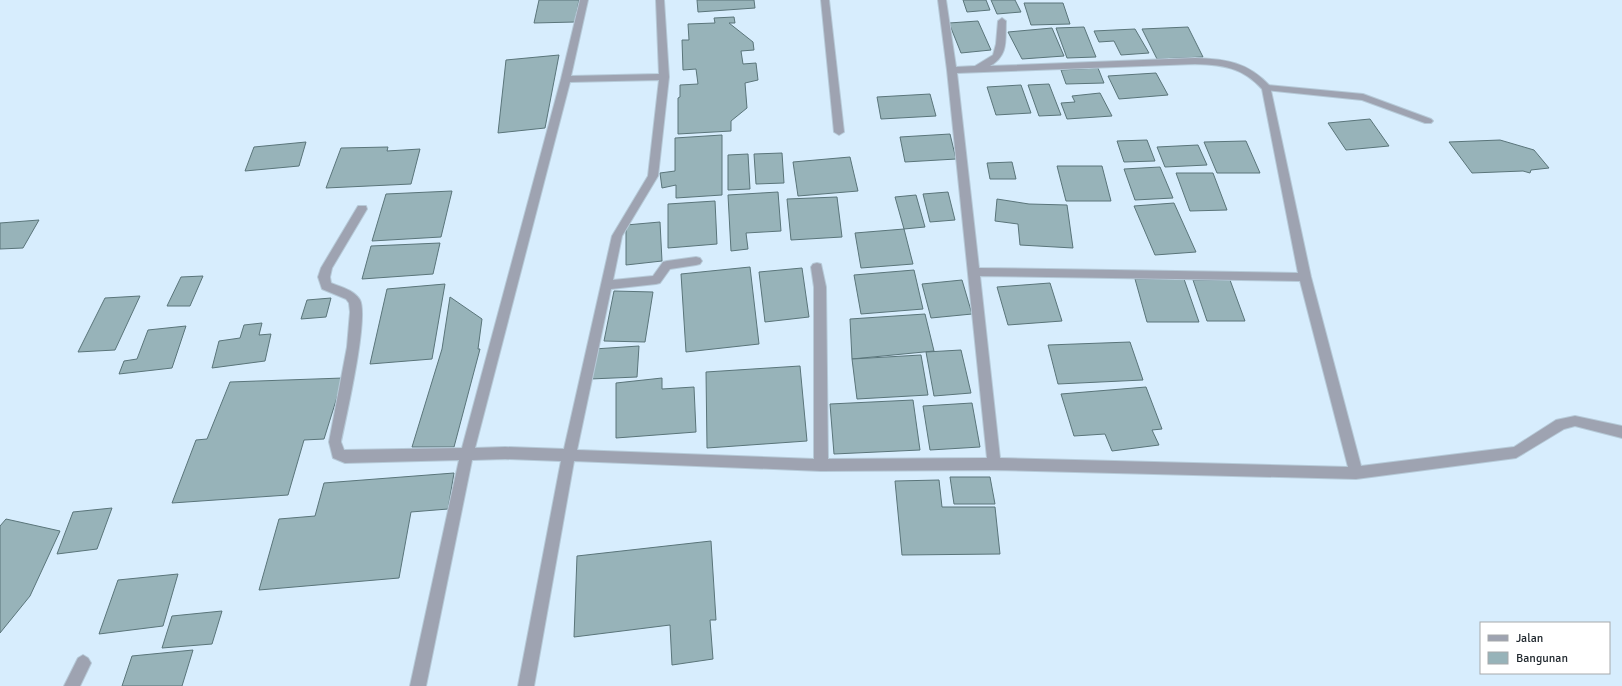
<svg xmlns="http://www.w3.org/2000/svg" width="1622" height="686" viewBox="0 0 1622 686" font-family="Signika,sans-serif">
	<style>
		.building { fill: #97b3b9; stroke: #5a757a }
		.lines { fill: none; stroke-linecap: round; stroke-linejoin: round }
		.lane-casing { stroke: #b6cad8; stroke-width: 2 }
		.street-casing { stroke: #b6cad8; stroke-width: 2 }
		.lane { fill: #9ea3b1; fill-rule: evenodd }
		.street { fill: #9ea3b1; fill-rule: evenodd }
	</style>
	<rect width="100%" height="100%" fill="#d7edfd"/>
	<!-- building -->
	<g class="building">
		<polygon points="539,0 579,0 575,22 534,23"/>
		<polygon points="697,0 754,0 755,8 698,12"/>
		<polygon points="963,0 986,0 990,10 967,12"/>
		<polygon points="991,0 1015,0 1021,12 997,14"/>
		<polygon points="1024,3 1063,3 1070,24 1031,25"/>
		<polygon points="734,17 735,23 729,23 753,42 754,50 741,51 743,64 756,63 758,80 745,83 747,108 731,121 731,131 678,134 678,98 680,97 680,85 698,84 696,69 683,70 682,40 689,40 688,24 715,23 714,18"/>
		<polygon points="978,21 991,50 961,53 949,23"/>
		<polygon points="1084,27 1096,57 1067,58 1056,28"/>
		<polygon points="1188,27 1203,57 1157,59 1142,29"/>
		<polygon points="1052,28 1064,56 1022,59 1008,32"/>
		<polygon points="1135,29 1149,53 1121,55 1114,41 1099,42 1094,31"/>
		<polygon points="559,55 545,128 498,133 506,60"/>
		<polygon points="1098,68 1104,83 1066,84 1061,70"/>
		<polygon points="1156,73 1168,95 1119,99 1108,76"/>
		<polygon points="1049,84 1061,115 1039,116 1028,85"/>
		<polygon points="1021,85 1031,113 996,115 987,87"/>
		<polygon points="1100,93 1112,116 1067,119 1061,103 1075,102 1072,96"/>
		<polygon points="930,94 936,116 881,119 877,97"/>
		<polygon points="1370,119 1389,146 1346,150 1328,123"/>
		<polygon points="950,134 956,159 905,162 900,137"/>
		<polygon points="722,135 722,195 676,198 676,185 662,188 660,173 675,171 675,138"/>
		<polygon points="1147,140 1155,161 1124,162 1117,141"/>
		<polygon points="1500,140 1534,150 1549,168 1531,170 1530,173 1523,171 1472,173 1449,142"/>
		<polygon points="1246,141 1260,173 1217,173 1204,142"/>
		<polygon points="306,142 299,166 245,171 254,147"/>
		<polygon points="1198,145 1207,165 1165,167 1157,147"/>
		<polygon points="388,147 387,151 420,149 411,184 326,188 341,148"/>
		<polygon points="782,153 784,183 756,184 754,154"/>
		<polygon points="748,154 750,189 728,190 728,155"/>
		<polygon points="850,157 858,191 798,196 793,162"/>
		<polygon points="1012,162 1016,179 990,179 987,163"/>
		<polygon points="1057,166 1102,166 1111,201 1066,201"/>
		<polygon points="1160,167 1173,198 1135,200 1124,169"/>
		<polygon points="1176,173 1213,173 1227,210 1190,211"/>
		<polygon points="452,191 441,237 372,241 386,194"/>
		<polygon points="778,192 781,231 746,233 748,249 731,251 728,195"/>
		<polygon points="948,192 955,220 930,222 923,194"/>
		<polygon points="916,195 925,227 904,229 895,197"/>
		<polygon points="837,197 842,237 791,240 787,199"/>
		<polygon points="997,199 1029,204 1067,205 1073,248 1020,245 1018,224 995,221"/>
		<polygon points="715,201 717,244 668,248 668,204"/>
		<polygon points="1174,203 1196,252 1155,255 1134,206"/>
		<polygon points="39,220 23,248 0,249 0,223"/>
		<polygon points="660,222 662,261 626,265 626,225"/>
		<polygon points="904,229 913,264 861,268 855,233"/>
		<polygon points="440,243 433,274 362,279 371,246"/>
		<polygon points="750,267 759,344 686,352 681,274"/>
		<polygon points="802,268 809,317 765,322 759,272"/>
		<polygon points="914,270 923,309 861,314 854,275"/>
		<polygon points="203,276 190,306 167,306 181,277"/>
		<polygon points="1135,279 1184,279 1199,322 1147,322"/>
		<polygon points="962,280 972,314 931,318 922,284"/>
		<polygon points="1193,280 1230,280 1245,321 1207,321"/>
		<polygon points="1050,283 1062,321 1008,325 997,287"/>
		<polygon points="445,284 432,359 370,364 387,289"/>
		<polygon points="614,291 653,292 645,342 604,341"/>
		<polygon points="140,296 115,350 78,352 105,298"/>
		<polygon points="450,297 482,319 478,349 480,349 454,447 412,447 442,349"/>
		<polygon points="331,298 326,317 301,319 307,300"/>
		<polygon points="925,314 934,351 852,359 850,319"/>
		<polygon points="262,323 259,335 271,334 265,361 212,368 219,341 240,338 244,325"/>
		<polygon points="186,326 172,368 119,374 124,361 137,359 148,330"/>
		<polygon points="1130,342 1143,380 1058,384 1048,345"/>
		<polygon points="639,346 637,377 590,379 594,349"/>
		<polygon points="961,350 971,393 934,396 926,352"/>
		<polygon points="921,355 928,395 857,399 852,359"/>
		<polygon points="800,366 807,441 707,448 706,372"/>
		<polygon points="343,378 324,439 304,440 288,495 172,503 196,440 207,439 230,382"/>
		<polygon points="662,378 662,389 694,387 696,432 616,438 616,383"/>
		<polygon points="1146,387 1162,429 1152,430 1159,445 1112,451 1105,434 1074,436 1061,394"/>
		<polygon points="913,400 920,450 834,454 830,404"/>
		<polygon points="972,403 980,447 930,450 923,406"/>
		<polygon points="454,473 448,509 411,512 399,578 259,590 279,519 315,516 324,483"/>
		<polygon points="950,477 990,477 995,504 954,504"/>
		<polygon points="939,480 942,507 995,507 1000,554 902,555 895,481"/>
		<polygon points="112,508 97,549 57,554 73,512"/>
		<polygon points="6,519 60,531 30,596 0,633 0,526"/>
		<polygon points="711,541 716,620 710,620 713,659 672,665 670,625 574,637 577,556"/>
		<polygon points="178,574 163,626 99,634 118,580"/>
		<polygon points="222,611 212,644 162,648 172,616"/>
		<polygon points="193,650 182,686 122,686 132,656"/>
	</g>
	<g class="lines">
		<defs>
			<polygon id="lane" points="1267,85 1363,94 1431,119 1433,121 1431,123 1425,123 1362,100 1264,90 1262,88"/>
			<g id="street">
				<path d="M580 0H588L571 76 659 74 656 0H664L669 77 658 176 622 236 613 280 653 276 663 262 667 261 696 257 700 258 702 261 700 264 696 265 670 269 660 283 656 284 611 289 577 450 814 459V287L811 267 813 264 817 263 821 264 826 287 828 459 987 458 947 70 938 0H946L956 67 975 66 993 55 996 44 998 21 1002 18 1006 21C1005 40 1009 55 990 66L1195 58C1226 59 1248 62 1270 86L1311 277 1361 466 1514 447 1556 420 1575 416 1622 426V438L1575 426 1564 429 1516 458 1356 479 994 470 821 471 574 461 534 686H518L561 461 505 459 472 460 426 686H410L459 460 345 463 333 458 329 442 347 347 350 312 349 303 346 299 322 289 318 277 321 268 358 206H366L367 209 332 268 330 277 331 283C341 287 354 290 360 300 369 318 346 417 341 442L344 450 462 448 561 79ZM1195 64C1223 65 1242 67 1262 89L1298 273 979 268 957 73ZM659 80 648 176 612 236 564 449 505 447 475 448 570 82ZM980 276 1300 281 1348 467 1000 458Z"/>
				<polygon points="821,0 829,0 844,132 839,135 834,132"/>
				<polygon points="83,655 88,658 91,663 80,686 64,686 78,658"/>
			</g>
		</defs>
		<!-- lane casing -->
		<use href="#lane" class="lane-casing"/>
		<!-- street casing -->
		<use href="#street" class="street-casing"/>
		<!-- lane -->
		<use href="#lane" class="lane"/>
		<!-- street -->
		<use href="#street" class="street"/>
	</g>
	<!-- legend -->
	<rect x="1480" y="622" width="130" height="52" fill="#ffffff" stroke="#a6a9ab"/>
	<rect x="1488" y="635" width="20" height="6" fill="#9ea3b1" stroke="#a6a9ab"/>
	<text x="1516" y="642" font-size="12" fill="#20282e">Jalan</text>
	<rect x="1488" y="652" width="20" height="12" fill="#97b3b9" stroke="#a6a9ab"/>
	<text x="1516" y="662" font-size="12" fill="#20282e">Bangunan</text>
</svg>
